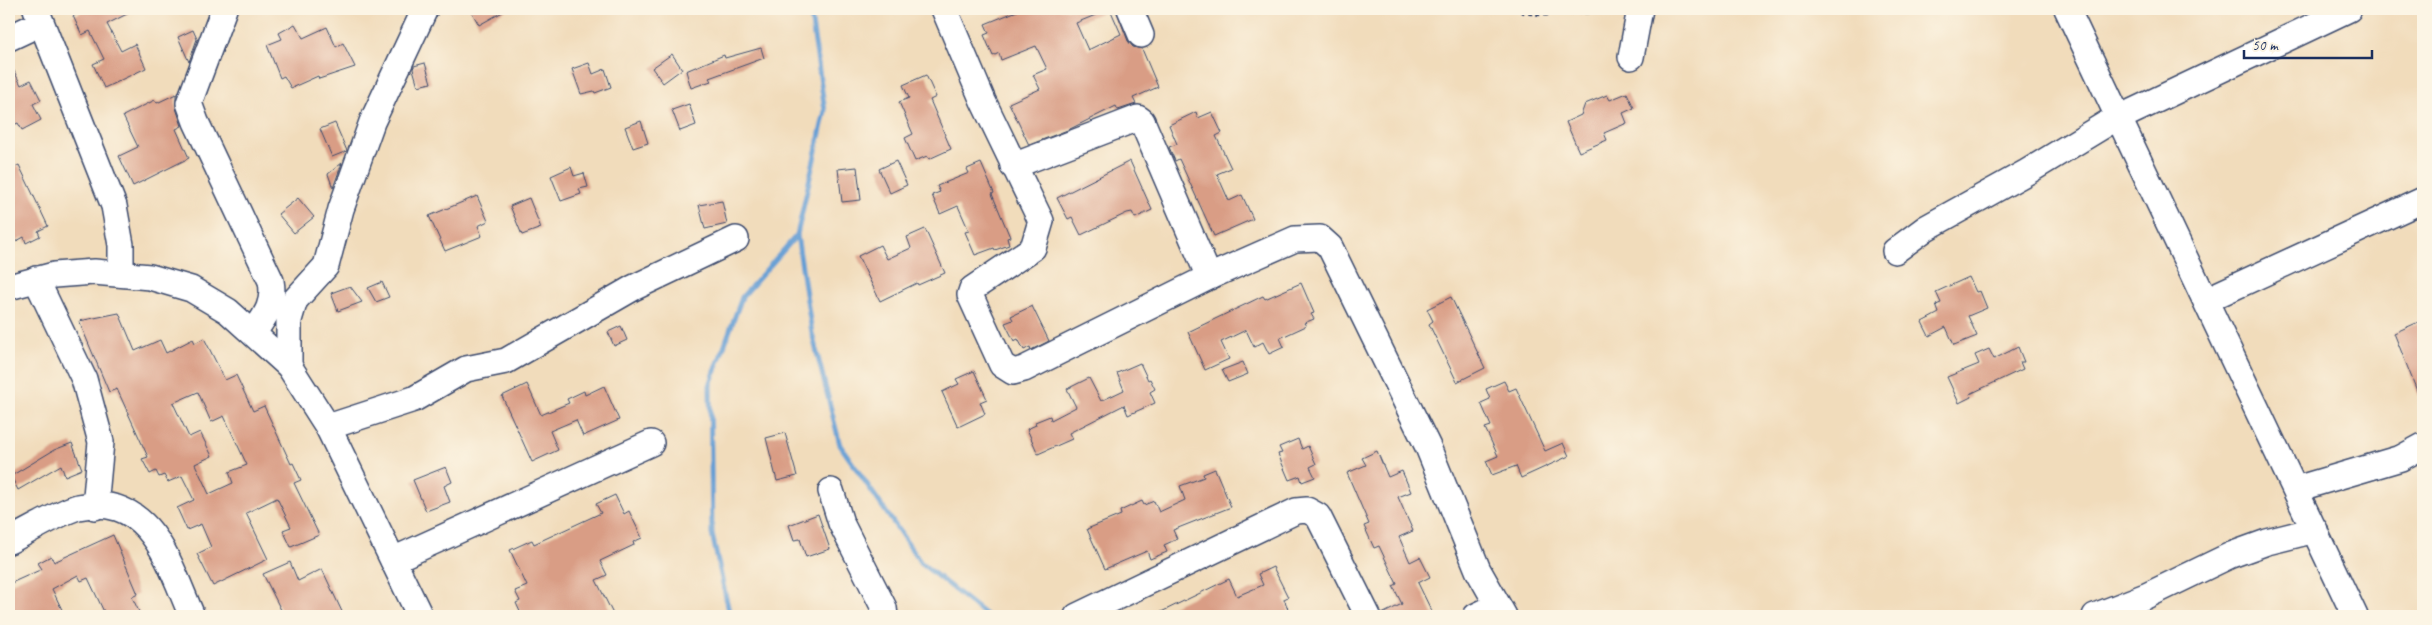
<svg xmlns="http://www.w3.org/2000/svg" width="2432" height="625" viewBox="0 0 2432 625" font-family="Caveat,sans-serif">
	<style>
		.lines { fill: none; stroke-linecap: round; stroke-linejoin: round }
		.stream { stroke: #659ed4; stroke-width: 5 }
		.building { fill: #d99d85; fill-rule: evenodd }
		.minor-casing { stroke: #3b496c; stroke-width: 28 }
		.path { stroke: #3b496c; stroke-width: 3; stroke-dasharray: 4 4; stroke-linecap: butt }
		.minor { stroke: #fff; stroke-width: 25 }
	</style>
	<rect width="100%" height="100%" fill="#fcf5e5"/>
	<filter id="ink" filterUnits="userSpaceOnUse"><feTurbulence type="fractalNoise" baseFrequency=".02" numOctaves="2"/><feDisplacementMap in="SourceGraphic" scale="10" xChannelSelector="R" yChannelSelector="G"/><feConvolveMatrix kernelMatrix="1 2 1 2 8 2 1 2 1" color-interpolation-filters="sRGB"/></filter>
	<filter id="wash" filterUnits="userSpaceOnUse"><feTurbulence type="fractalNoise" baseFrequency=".0096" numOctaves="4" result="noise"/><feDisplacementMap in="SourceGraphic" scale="20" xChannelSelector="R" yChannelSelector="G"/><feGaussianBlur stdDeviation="1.12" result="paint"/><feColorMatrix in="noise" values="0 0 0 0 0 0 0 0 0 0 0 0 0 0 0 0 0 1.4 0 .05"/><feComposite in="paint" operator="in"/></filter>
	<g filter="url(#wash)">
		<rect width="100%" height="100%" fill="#f1dcbb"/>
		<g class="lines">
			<!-- stream -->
			<g class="stream">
				<polyline points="810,9 825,111 797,235 812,333 840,445 921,563 987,616"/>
				<polyline points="730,616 712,534 710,385 742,297 797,235"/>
			</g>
		</g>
		<g id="blocks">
			<!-- building -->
			<g class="building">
				<polygon points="87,9 137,9 107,24 121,51 135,44 146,68 104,88 93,64 104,59 90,31 82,35 73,16"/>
				<polygon points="470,9 508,9 479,25"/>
				<path d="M1022 9H1116L1128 41 1133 47 1142 49 1158 87 1133 98 1136 104 1118 110 1116 106 1070 129 1029 145 1009 103 1040 89 1033 75 1047 69 1036 46 1001 60 999 53 993 56 984 35 989 33 985 24ZM1110 9 1121 34 1088 50 1076 23Z"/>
				<polygon points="295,24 303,38 327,27 336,47 343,43 355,67 319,79 318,76 291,88 284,76 280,78 267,45 282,39 279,33"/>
				<polygon points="193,30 197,39 189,62 178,37"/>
				<polygon points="761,48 764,58 709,78 711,81 691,88 686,71 724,55 725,58"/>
				<polygon points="672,54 682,69 663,83 652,68"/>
				<polygon points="9,61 21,85 31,80 41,100 33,104 41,120 22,130 18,123 9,127"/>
				<polygon points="425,63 431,83 418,86 413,69 414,66"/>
				<polygon points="589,63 593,74 605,69 611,87 595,93 594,91 581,94 572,69"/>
				<polygon points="926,75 936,97 930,100 951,149 929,159 927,156 915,161 905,138 913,134 899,102 909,98 903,85"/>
				<polygon points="1627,93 1634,108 1623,113 1627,123 1604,133 1607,140 1579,152 1566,122 1581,115 1585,104 1607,95 1610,100"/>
				<polygon points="176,94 176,108 182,126 176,129 189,158 133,186 119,156 138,147 123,116 155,100 157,103"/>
				<polygon points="689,104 696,125 680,131 672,110"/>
				<polygon points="1196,112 1198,118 1212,112 1222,133 1216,136 1231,168 1217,174 1229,201 1242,195 1253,219 1214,236 1179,159 1175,161 1169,147 1177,144 1169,125"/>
				<polygon points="641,121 648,143 633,148 625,127"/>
				<polygon points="335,123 347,151 332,157 320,129"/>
				<polygon points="896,161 907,185 890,193 879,169"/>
				<polygon points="1130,161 1152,210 1135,218 1132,212 1127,213 1081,235 1072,217 1068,219 1057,198"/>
				<polygon points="342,163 333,188 328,174"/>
				<polygon points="981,163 994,193 992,194 1010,237 1007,238 1009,245 995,250 994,248 975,255 965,232 969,231 958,206 940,214 932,195 940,192 937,186 969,173 967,169"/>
				<polygon points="19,165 48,226 38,231 40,236 26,243 24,237 13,243 9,235 9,170"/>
				<polygon points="571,167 574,176 584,173 588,187 579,189 581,194 561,201 551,176"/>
				<polygon points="857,167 861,200 842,202 838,169"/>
				<polygon points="477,196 488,221 478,226 482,236 445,251 429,216"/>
				<polygon points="298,198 314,217 294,233 278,214"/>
				<polygon points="529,198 541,228 522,235 510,206"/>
				<polygon points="722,201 727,224 705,229 699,205"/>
				<polygon points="925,229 945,273 918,285 917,283 880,301 858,256 880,245 887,259 911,248 907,237"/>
				<polygon points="1969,277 1976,292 1980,291 1987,308 1968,316 1977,336 1954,345 1946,327 1929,336 1922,322 1939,313 1936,305 1941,303 1936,292"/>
				<polygon points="382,282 389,297 376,302 368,288"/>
				<polygon points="1301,283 1314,313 1311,314 1314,319 1304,323 1306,326 1280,338 1284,347 1269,354 1263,342 1254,347 1246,330 1221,342 1229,359 1205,370 1188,332 1263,296 1265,299"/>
				<polygon points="350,286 362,302 338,311 331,293"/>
				<polygon points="1451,297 1485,368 1457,382 1429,324 1433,321 1427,309"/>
				<polygon points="1032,306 1049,341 1031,350 1030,347 1024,350 1018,339 1014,341 1005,323 1013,320 1011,316"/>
				<path d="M119 313 135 351 160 340 166 353 193 339 195 343 204 338 225 380 236 375 253 411 264 406 291 464 293 463 301 480 294 483 319 535 291 547 283 530 291 527 277 498 246 513 268 559 213 586 197 554 211 547 201 524 187 530 177 508 194 500 182 476 168 482 164 475 159 477 156 471 150 474 142 459 148 457 117 389 109 392 79 321ZM198 392 211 422 224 416 247 465 229 472 233 483 209 494 195 464 212 456 200 432 189 437 173 403Z"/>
				<polygon points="2423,320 2423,406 2394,333"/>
				<polygon points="621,326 627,340 614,346 608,332"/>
				<polygon points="2018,347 2024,362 2020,362 2023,369 1970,394 1971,397 1959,403 1947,377 1979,364 1975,355 1989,349 1994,359"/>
				<polygon points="1243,362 1248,374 1228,382 1222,370"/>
				<polygon points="1140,363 1148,380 1150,379 1155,389 1150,392 1155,403 1128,415 1124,405 1069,433 1072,439 1038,454 1027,429 1036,425 1035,422 1050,416 1051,420 1076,407 1067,389 1089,378 1101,401 1124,390 1117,373"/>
				<polygon points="974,371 987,399 980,402 985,414 958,427 942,392 959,384 956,379"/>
				<polygon points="1504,381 1509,391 1516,388 1545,451 1563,443 1569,456 1521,478 1516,466 1492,475 1486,461 1498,456 1485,428 1491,426 1481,403 1490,399 1486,389"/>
				<polygon points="527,384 541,415 569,403 567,399 584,391 585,395 604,386 619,420 583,436 576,420 550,431 558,450 532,462 502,396"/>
				<polygon points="785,433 797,476 777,481 766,438"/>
				<polygon points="1298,439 1302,449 1308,446 1316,464 1310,467 1315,477 1302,482 1300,476 1289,480 1278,454 1282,453 1279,447"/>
				<polygon points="72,443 82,469 65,476 61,465 18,490 11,476 54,450"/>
				<polygon points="1377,451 1388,477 1402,471 1411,492 1398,497 1413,531 1399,537 1410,562 1420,557 1430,577 1418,583 1434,616 1382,616 1382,614 1402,604 1393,586 1397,584 1379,546 1374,548 1364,526 1369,524 1347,473 1366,465 1362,458"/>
				<polygon points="446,467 452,482 444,486 450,502 426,511 413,480"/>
				<polygon points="1215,469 1231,507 1173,530 1177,539 1164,545 1167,552 1150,559 1147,551 1105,569 1087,529 1121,515 1120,511 1142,501 1144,505 1154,501 1159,512 1185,500 1180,486 1204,477 1203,474"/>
				<polygon points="615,495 624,514 629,511 642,538 633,542 634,545 600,561 607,575 596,580 614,616 522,616 516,603 520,601 515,591 527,586 510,550 532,540 534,544 601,513 596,504"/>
				<polygon points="818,514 830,549 806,557 800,539 794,540 789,525"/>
				<polygon points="113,535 138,594 132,597 141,616 106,616 88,578 81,581 78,575 52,589 65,616 14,616 9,606 9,584 42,569 38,563 51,556 54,562"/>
				<polygon points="290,562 298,581 322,569 344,616 284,616 263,574"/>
				<polygon points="1273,567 1288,597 1284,599 1291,616 1153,616 1229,579 1237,596 1263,585 1258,574"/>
			</g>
		</g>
	</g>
	<g filter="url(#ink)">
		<use href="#blocks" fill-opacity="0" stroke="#3b496c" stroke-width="1"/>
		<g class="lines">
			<defs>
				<g id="minor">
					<polyline points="36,9 114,206 121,245 121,274"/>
					<path d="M224 9 189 103 196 122 271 281C275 303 266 315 254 332"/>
					<polyline points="944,9 983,101 1041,221 1033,248 972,289 970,295 1002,365 1013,372 1024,369 1209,277 1295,239 1320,238 1330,247 1428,447 1478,570 1504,616"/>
					<polyline points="1130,9 1141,35"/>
					<polyline points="2067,9 2355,616"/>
					<polyline points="9,38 41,23"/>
					<polyline points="1631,57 1640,9"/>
					<polyline points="1013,166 1138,118 1142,121 1209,277"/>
					<polyline points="1895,251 1926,228 2027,172 2106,124 2349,9"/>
					<polyline points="36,279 84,379 101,442 95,507"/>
					<polyline points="9,287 54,275 94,272 150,277 191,289 228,311 289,366 328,427 420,616"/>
					<polyline points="2206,300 2423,200"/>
					<polyline points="289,366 289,320 295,300 326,266 341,209 372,122 425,9"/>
					<polyline points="328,427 414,399 466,369 506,361 633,288 736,239"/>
					<polyline points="2296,489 2401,458 2423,446"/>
					<polyline points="831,491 841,523 884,608 885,616"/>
					<path d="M9 541C25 533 62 511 78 507 151 492 169 564 192 616"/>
					<polyline points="393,560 651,443"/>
					<polyline points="1077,616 1296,511 1307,510 1318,516 1368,616"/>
					<polyline points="1476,616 1497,606"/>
					<polyline points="2095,616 2146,596 2231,555 2267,542 2315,530"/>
				</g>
			</defs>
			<!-- minor casing -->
			<use href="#minor" class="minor-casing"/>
			<!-- path -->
			<polyline class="path" points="1513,9 1525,13 1542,15 1621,11"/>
			<!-- minor -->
			<use href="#minor" class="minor"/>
		</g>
	</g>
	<!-- margin -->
	<rect width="2432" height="625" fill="none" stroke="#fcf5e5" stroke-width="30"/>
	<!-- scale -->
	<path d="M2244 50v8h128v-8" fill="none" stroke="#1b2f5e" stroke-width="2.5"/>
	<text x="2252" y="50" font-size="15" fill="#1b2f5e" stroke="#fcf5e5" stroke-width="4" paint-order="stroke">50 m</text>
</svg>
